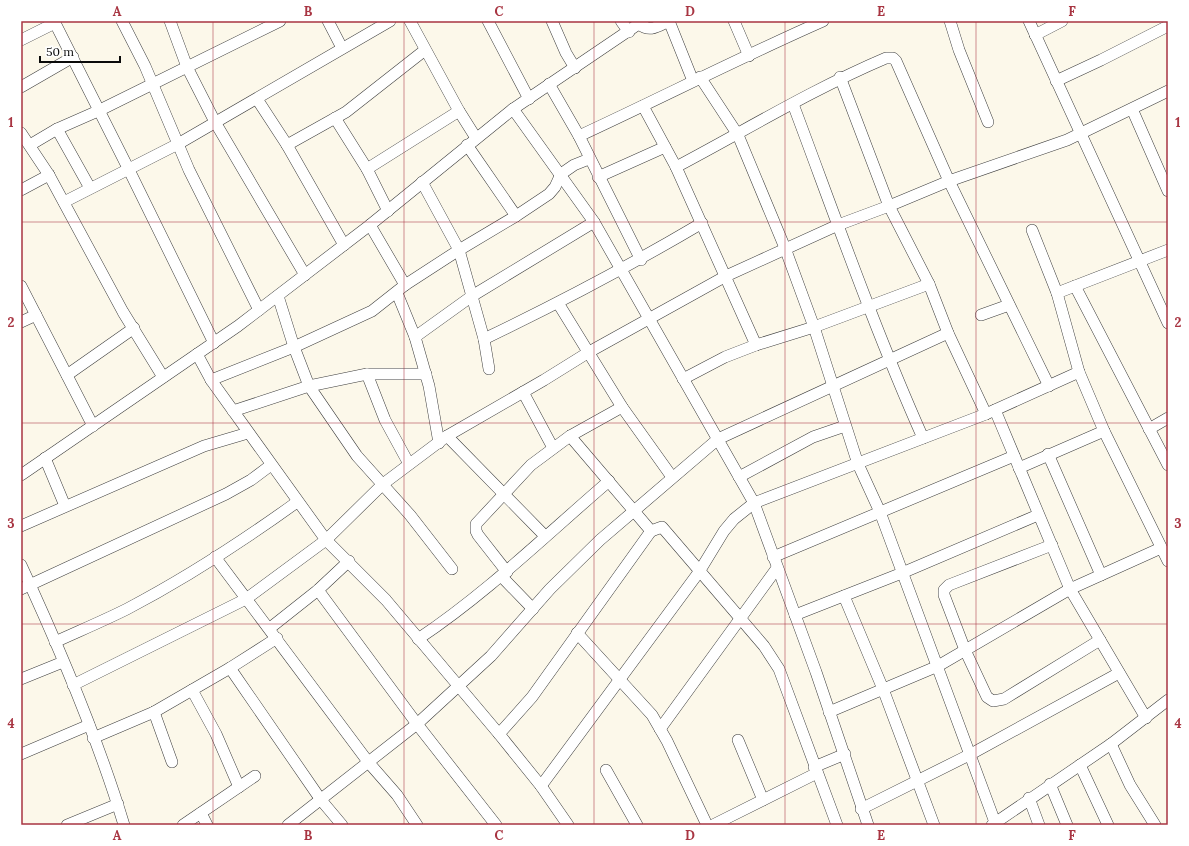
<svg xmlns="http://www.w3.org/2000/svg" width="1189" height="846" viewBox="0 0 1189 846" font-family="Lora,serif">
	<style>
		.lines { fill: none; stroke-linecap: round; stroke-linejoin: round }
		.street-casing { stroke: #3d3d3d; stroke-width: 12 }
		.street { stroke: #fff; stroke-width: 11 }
		.grid { fill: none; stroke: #a83542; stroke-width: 1; stroke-opacity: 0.55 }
		.neatline { fill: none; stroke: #a83542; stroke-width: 1.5 }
		.grid-label { font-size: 13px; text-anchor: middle; font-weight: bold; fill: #a83542 }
	</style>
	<rect width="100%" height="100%" fill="#fcf8ea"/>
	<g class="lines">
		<defs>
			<g id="street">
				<polyline points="54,21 129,170 214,343"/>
				<polyline points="122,21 145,66 189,170 259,310"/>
				<polyline points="170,21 187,67 215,122 305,275"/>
				<polyline points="328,21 342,48"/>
				<polyline points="410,21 459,111 476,138"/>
				<polyline points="488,21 529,99"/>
				<polyline points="552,21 566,53 575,68"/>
				<polyline points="621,21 629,32"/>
				<polyline points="669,21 693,81"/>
				<polyline points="734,21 749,56"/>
				<polyline points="950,21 959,50 988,122"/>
				<polyline points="1029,21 1168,323"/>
				<path d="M639 24C650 33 658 26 669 21"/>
				<polyline points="1035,35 1062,21"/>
				<polyline points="21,40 55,23"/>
				<polyline points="700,77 738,135 785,248 814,327 858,464 880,512 996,825"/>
				<polyline points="840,77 889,206 929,284 948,333 986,414"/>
				<polyline points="1056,81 1101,60 1168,26"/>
				<polyline points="549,84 579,136 641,260"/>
				<polyline points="21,87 73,57"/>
				<polyline points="257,99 287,145 344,245"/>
				<path d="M793 104C835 216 874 328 923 438"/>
				<polyline points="643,106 676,167 756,345"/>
				<polyline points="513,109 594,222 754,503 816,672 868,825"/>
				<polyline points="1132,109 1168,191"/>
				<polyline points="335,118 367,169 388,211"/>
				<polyline points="57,129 90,188"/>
				<polyline points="21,133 49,175 123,312 163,377"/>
				<path d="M579 136C661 98 741 57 823 21"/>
				<polyline points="30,145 57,129 98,111 280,21"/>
				<polyline points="287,145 346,112 425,50"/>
				<polyline points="467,145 516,216"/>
				<path d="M676 167C746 130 813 89 886 58H893L896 61 949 181 1049 386"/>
				<polyline points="367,169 459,111"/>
				<polyline points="598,177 665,147"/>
				<polyline points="422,182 459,250 484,339 489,369"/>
				<polyline points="21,190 49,175"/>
				<polyline points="64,202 178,144 390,21"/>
				<polyline points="370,225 405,285"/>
				<polyline points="1032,230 1057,293 1079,372 1104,431 1168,561"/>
				<polyline points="21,286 93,426"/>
				<polyline points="1075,286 1168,465"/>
				<polyline points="397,293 415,337 429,386 439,443"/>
				<polyline points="1057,293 1168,250"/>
				<polyline points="278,296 294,347 309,386 357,456 410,515 452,569"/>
				<polyline points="558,303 622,407 672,477"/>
				<polyline points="981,315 1009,305"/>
				<polyline points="21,322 36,315"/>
				<polyline points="415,337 472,296 594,222"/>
				<path d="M484 339C559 303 631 265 702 223"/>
				<polyline points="197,354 211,380 326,540 386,600 499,734 541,786 568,825"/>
				<polyline points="367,374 385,420 409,464"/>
				<polyline points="67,375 134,328"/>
				<polyline points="683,379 725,357 756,345 814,327 929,284"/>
				<polyline points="211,380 294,347 372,311 405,285 459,250 516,216 549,194 555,187 561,174 574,165 589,159"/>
				<polyline points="523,392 553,448"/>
				<polyline points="995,410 1070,589 1146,718"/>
				<polyline points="233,411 309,386 367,374 426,374"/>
				<polyline points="1149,429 1168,418"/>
				<polyline points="447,436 545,536"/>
				<polyline points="570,436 651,531 662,527 764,646 779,669 837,825"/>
				<polyline points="1048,454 1101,575"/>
				<polyline points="45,458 65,506"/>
				<polyline points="1019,468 1104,431"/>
				<polyline points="21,475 238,326 370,225 513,109 643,21"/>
				<polyline points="739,477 813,437 845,426"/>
				<polyline points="21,526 204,446 248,433"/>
				<polyline points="1052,545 949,585 944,590 944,595 965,650 987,697 993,701 1004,699 1100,640"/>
				<polyline points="215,557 369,763 397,795 417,825"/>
				<polyline points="773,557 1014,456"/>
				<path d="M21 565C60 649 97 736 124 825"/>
				<polyline points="507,572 478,535 476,531 476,524 531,465 570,436 622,407"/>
				<polyline points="502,577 533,609"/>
				<polyline points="21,589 226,494 251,480 271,465"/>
				<polyline points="318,590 417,724 496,825"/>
				<polyline points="844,596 883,689 934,825"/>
				<polyline points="795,615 902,573 1038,515"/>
				<polyline points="270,628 318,590 349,561"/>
				<polyline points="577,633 652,715 667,741 707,825"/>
				<path d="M418 639C487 593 546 535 609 481"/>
				<path d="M55 642C79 631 103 621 127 609 186 578 243 541 297 502"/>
				<polyline points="230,668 321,800 342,825"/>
				<polyline points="21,679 63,662"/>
				<polyline points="73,685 246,599 326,540 383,484 447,436 544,380 589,352 726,276 838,225 889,206 949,181 1067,140 1168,91"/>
				<polyline points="192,690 216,734 239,787"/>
				<polyline points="154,712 172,762"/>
				<polyline points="829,712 938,666 1070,589 1161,548"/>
				<polyline points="660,729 777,568"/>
				<polyline points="499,734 532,697 651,531"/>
				<polyline points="93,738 154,712 230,668 277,638"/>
				<polyline points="738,740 763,800"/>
				<polyline points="1111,744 1130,785 1155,825"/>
				<polyline points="21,754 89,725"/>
				<polyline points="1080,765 1108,825"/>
				<polyline points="814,767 845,754"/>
				<polyline points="606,770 637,825"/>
				<polyline points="1050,784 1067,825"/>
				<polyline points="541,786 699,572 724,531 734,519 754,503 986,414 1079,372"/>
				<polyline points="1029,798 1039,825"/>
				<polyline points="861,809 971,754 1119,673"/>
				<polyline points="201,813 207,825"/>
				<polyline points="67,825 118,804"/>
				<polyline points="183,825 255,776"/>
				<polyline points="288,825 417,724 491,656 550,589 600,540 718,439 948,333"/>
				<polyline points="713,825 817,773"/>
				<polyline points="992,825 1111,744 1168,700"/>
			</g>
		</defs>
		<!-- street casing -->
		<use href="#street" class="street-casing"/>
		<!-- street -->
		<use href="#street" class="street"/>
	</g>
	<!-- grid -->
	<path class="grid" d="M213 21V825M404 21V825M594 21V825M785 21V825M976 21V825M21 222H1168M21 423H1168M21 624H1168"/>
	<!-- border -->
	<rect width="1189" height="846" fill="none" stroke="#ffffff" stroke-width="44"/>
	<!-- scale -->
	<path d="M40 56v6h80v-6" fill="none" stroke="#0a0a0a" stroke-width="2"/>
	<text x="46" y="56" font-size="12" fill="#0a0a0a" stroke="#ffffff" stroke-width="3" paint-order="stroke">50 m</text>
	<rect x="22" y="22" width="1145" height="802" class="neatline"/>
	<g class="grid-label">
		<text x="117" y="16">A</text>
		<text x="308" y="16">B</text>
		<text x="499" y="16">C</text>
		<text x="690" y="16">D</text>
		<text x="881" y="16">E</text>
		<text x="1072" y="16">F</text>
		<text x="11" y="127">1</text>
		<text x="1178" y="127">1</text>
		<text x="11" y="327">2</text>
		<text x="1178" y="327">2</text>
		<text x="11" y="528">3</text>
		<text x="1178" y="528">3</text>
		<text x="11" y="728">4</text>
		<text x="1178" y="728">4</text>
		<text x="117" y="840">A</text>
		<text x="308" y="840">B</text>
		<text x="499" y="840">C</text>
		<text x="690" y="840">D</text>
		<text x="881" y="840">E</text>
		<text x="1072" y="840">F</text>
	</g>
</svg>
